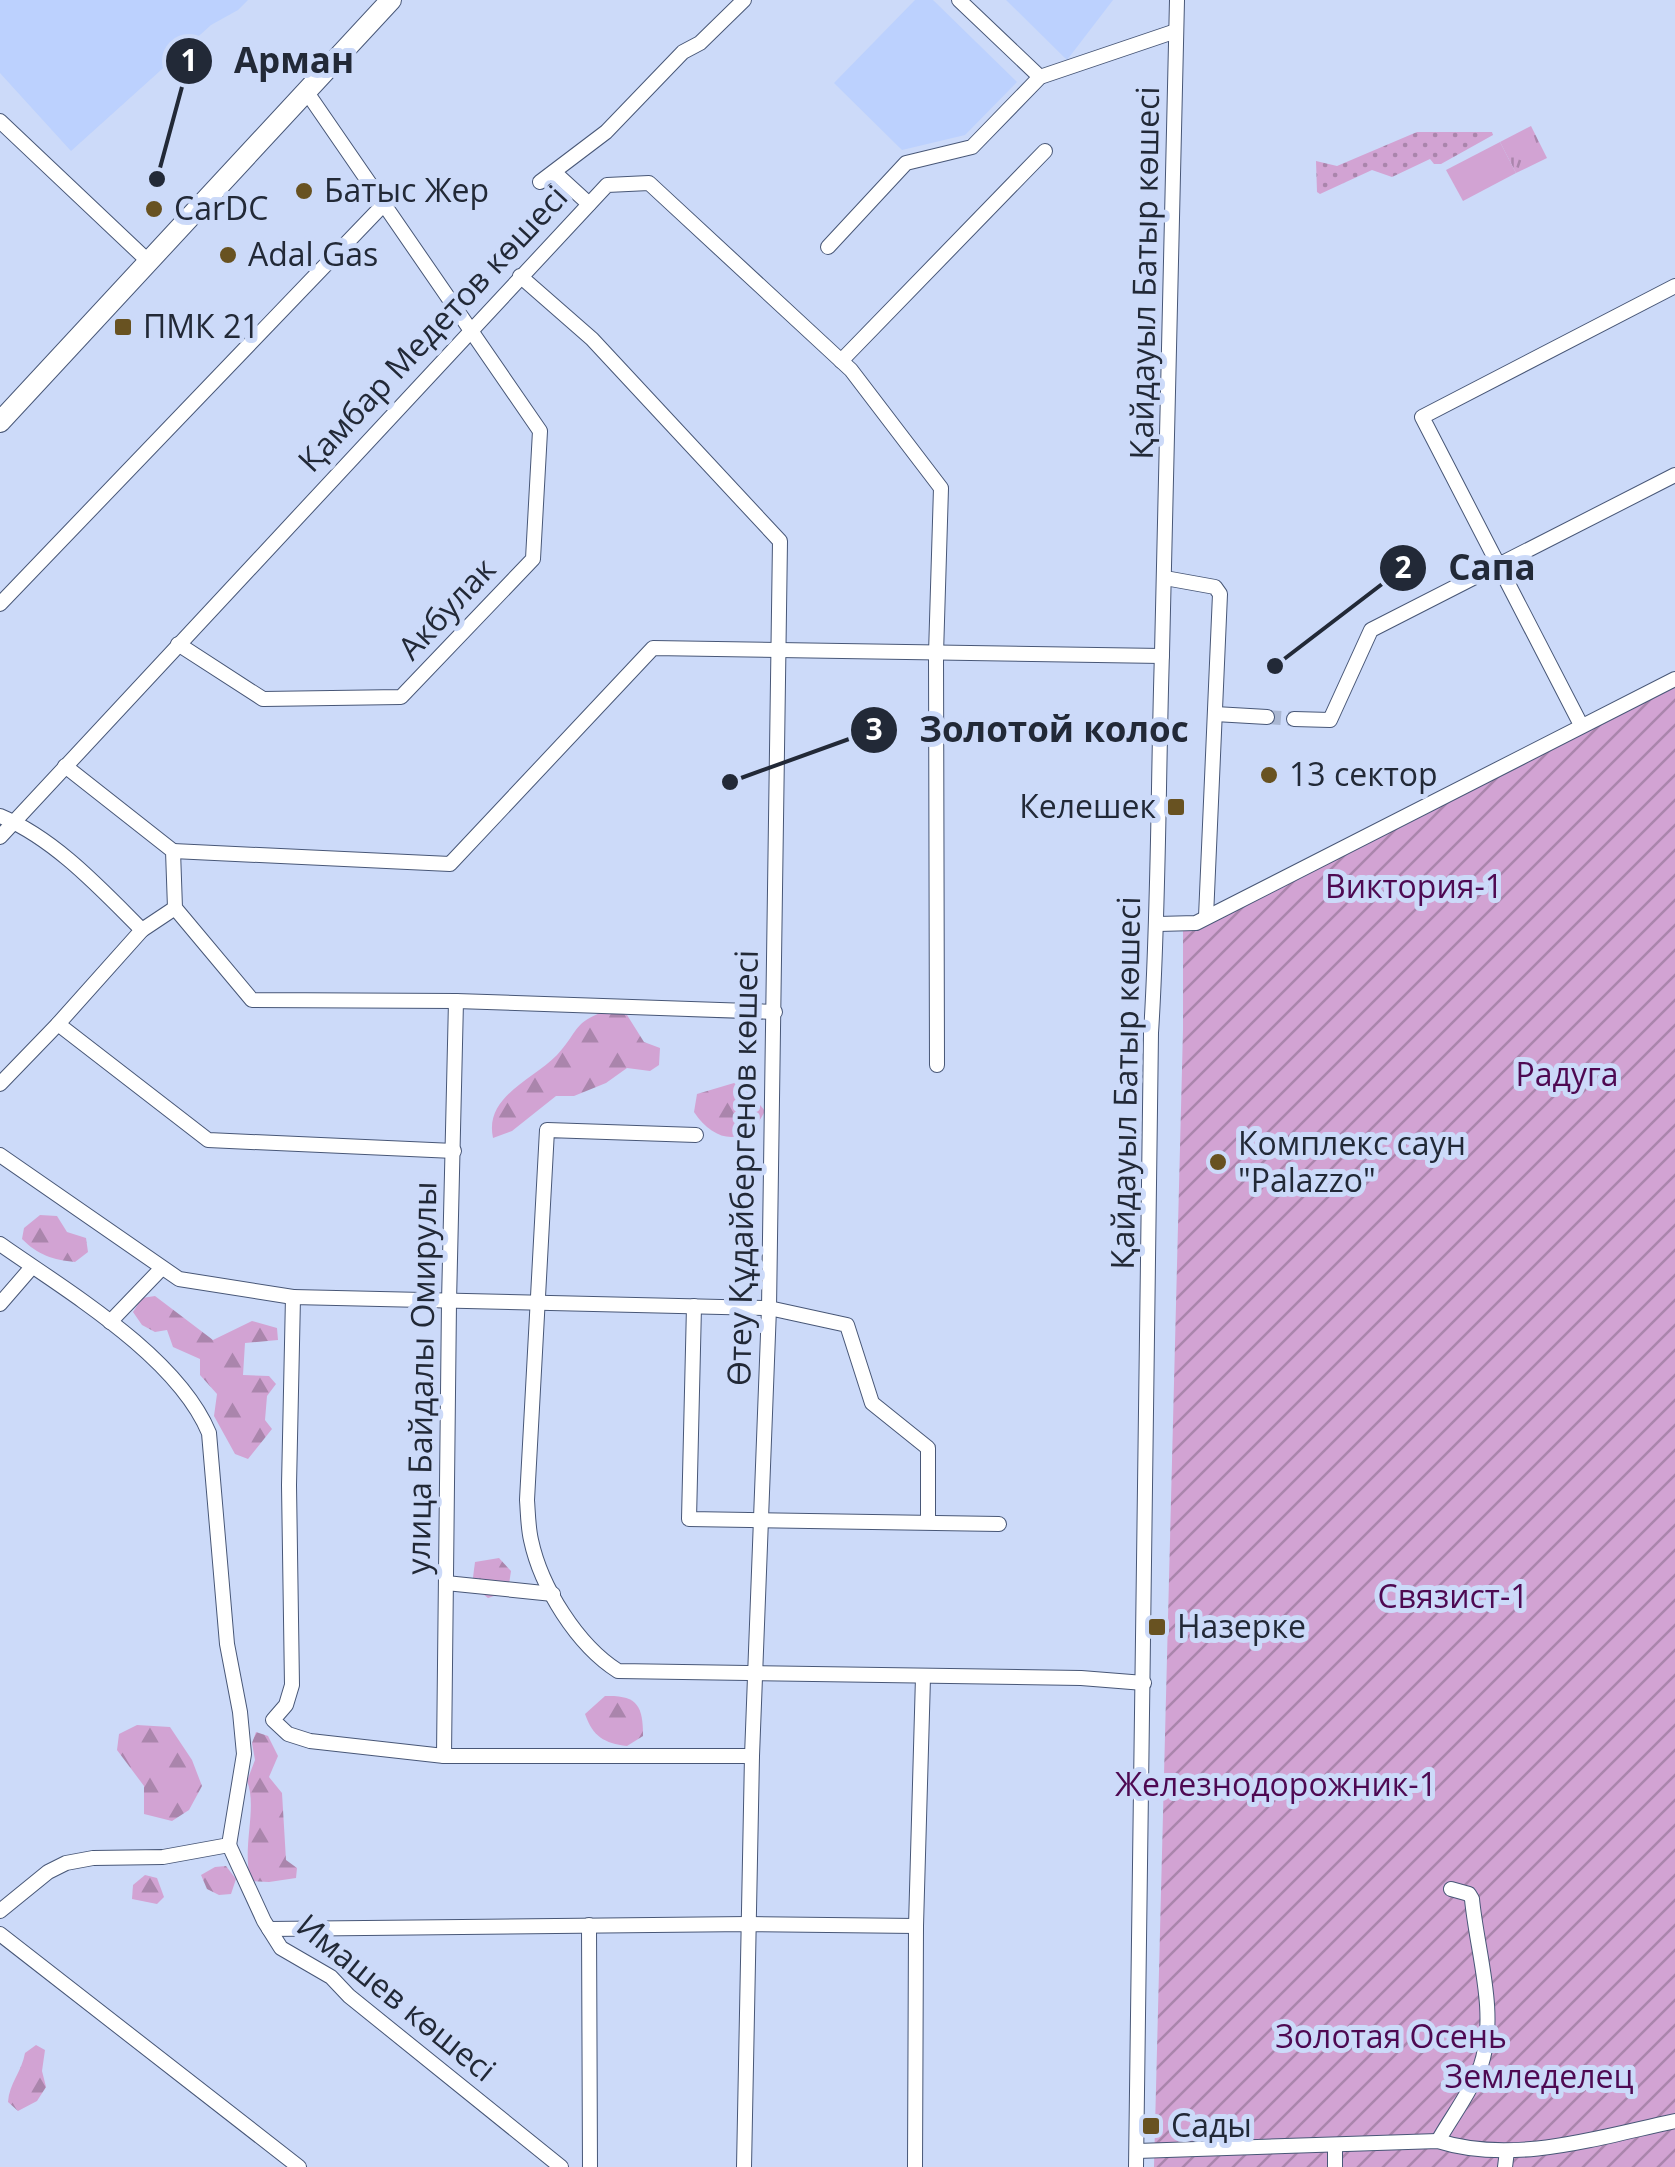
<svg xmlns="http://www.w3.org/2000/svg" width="1675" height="2167" viewBox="0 0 1675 2167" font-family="'Open Sans',sans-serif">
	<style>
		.built { fill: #bcd1fe }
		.grass { fill: url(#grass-dots) }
		.forest { fill: url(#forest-firs) }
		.park { fill: url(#park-tufts) }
		.garden { fill: url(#garden-furrows) }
		.pitch { fill: #d2a3d3 }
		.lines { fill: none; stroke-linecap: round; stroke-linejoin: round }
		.minor-tunnel { stroke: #aab7d2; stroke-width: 14; stroke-dasharray: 14 7; stroke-linecap: butt }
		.minor-casing { stroke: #485777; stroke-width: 16 }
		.highway-casing { stroke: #485777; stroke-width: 22 }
		.minor { stroke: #fff; stroke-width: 14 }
		.highway { stroke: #fff; stroke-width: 20 }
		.poi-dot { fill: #685221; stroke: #ccdaf9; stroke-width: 4 }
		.labels { text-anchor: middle; stroke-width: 10; stroke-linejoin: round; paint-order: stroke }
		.poi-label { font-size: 32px; fill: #222937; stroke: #ccdaf9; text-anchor: start }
		.street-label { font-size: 32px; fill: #222937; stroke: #ccdaf9 }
		.park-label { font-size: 32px; fill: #4e0952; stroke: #ccdaf9 }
		.leader { fill: none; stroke: #222937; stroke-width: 4 }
		.callout-dot { fill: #222937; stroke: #ccdaf9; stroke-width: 4 }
		.mark-label { font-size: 30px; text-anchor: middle; font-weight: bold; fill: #fff }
		.callout-label { font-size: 35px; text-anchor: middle; font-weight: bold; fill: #222937; stroke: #ccdaf9; stroke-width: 10; stroke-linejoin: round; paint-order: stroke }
	</style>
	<defs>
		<pattern id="grass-dots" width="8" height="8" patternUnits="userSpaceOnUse" patternTransform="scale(2.5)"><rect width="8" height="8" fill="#d2a3d3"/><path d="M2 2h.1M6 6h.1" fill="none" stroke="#aa85ac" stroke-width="1.8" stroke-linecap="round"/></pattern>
		<pattern id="forest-firs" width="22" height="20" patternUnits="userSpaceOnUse" patternTransform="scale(2.5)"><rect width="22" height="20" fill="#d2a3d3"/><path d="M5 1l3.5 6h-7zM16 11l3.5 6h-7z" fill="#aa85ac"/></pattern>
		<pattern id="park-tufts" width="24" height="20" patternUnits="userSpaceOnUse" patternTransform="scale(2.5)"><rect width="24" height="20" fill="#d2a3d3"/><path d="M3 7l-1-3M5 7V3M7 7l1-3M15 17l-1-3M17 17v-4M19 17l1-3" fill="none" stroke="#aa85ac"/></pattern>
		<pattern id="garden-furrows" width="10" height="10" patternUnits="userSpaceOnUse" patternTransform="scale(2.5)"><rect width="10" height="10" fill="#d2a3d3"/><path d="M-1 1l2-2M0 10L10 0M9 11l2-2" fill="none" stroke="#aa85ac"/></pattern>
	</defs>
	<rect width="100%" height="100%" fill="#ccdaf9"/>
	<!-- built -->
	<g class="built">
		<polygon points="0,0 248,0 238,10 211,25 71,151 0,73"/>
		<polygon points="915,0 933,0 1017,82 965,135 902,150 834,83"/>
		<polygon points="1006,0 1113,0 1067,60"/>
	</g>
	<!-- grass -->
	<polygon class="grass" points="1417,132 1492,132 1493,135 1441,164 1434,164 1430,159 1392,177 1372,170 1320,194 1317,192 1316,161 1337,166"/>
	<!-- forest -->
	<g class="forest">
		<path d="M609 1010 627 1015 644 1042 660 1048 659 1065 650 1071 627 1068 606 1083 574 1096H556L512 1131 493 1138C484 1096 533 1080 557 1055 580 1030 572 1022 609 1010Z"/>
		<path d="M734 1083 751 1094 765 1111C747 1147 715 1144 694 1112L697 1094Z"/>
		<path d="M40 1215 57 1216 67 1232 86 1238 88 1252 75 1262C53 1260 38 1255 22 1239L24 1228Z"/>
		<polygon points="155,1296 213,1340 252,1321 277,1328 278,1340 245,1343 243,1375 269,1376 276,1384 267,1396 265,1420 272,1429 248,1459 235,1454 214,1416 217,1394 200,1375 200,1359 173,1347 167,1330 155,1332 142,1325 133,1312 142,1298"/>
		<polygon points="499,1558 511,1571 508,1591 488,1598 472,1585 475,1562"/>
		<path d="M605 1696C637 1695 643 1705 643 1736L627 1746C604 1743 593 1737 585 1714Z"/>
		<polygon points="137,1725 170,1727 192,1760 202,1786 189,1810 172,1821 144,1814 144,1786 117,1750 119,1734"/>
		<path d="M256 1732 268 1736 278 1756 269 1777 282 1793 286 1860 297 1868 296 1878 269 1882 251 1881C241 1848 258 1808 247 1781L255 1760 252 1743Z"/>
		<polygon points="226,1866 236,1879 231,1894 219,1895 207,1889 201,1875 215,1867"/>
		<polygon points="145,1875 157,1878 164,1897 157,1904 132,1899 133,1885"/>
		<path d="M36 2045 45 2050 42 2071 46 2087 37 2101 18 2111 8 2102C9 2084 22 2071 25 2053Z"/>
	</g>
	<!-- park -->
	<polygon class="park" points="1531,126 1547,158 1516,173 1500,142"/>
	<!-- garden -->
	<polygon class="garden" points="1675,679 1675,2167 1154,2167 1183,1030 1183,923"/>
	<!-- pitch -->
	<polygon class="pitch" points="1500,142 1516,173 1463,201 1446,170"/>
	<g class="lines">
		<!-- minor-tunnel -->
		<polyline class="minor-tunnel" points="1267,717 1294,719"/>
		<defs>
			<g id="minor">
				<polyline points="959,0 1040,77"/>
				<polyline points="0,121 148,261"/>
				<polyline points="554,172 589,204"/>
				<polyline points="540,182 606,132 683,52 700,43 744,0"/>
				<polyline points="828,247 906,163 972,147 1040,77 1176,31"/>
				<polyline points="520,276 592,339 780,541 769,1308 752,1756 744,2167"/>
				<polyline points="841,361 1045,151"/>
				<polyline points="1165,578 1215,587 1220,594 1206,917"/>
				<polyline points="0,604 385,203"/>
				<polyline points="178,644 263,699 401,697 533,559 540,431 306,91"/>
				<polyline points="1215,714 1267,717"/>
				<polyline points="1294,719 1330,720 1371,630 1675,475"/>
				<polyline points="1581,725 1422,417 1675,286"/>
				<polyline points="65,766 173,851 175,908 252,1000 456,1001 775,1012"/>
				<path d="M0 816C55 839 100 888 142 930L58 1024 208 1140 454 1151"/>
				<polyline points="0,837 607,185 649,183 851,370 941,488 936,654 937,1065"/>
				<polyline points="173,851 450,864 653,648 1162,656"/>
				<polyline points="1158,924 1196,923 1675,679"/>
				<polyline points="142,930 175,908"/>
				<polyline points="0,1084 58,1024"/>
				<path d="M696 1135 547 1130 527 1500C528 1513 528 1527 531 1540 541 1587 577 1645 618 1671L1081 1678 1144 1683"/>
				<polyline points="0,1155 179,1279 293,1297"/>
				<path d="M0 1244C67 1291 177 1356 209 1433L227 1644 240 1712 244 1754 229 1845 163 1857 93 1858 66 1863 48 1872 0 1911"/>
				<polyline points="0,1304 32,1267"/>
				<polyline points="694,1306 689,1519 999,1524"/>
				<polyline points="110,1322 161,1269"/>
				<polyline points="446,1583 553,1594"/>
				<polyline points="444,1756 449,1302 456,1001"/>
				<polyline points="752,1756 444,1756 310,1741 288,1734 273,1720 286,1705 292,1685 289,1485 293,1297 769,1308 847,1325 872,1403 928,1448 928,1521"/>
				<polyline points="229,1845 264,1921 281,1948 331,1977 349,1996 561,2167"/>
				<polyline points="589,1925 590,2167"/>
				<polyline points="269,1929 749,1924 916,1926"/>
				<polyline points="0,1934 299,2167"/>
				<path d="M1438 2141C1452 2116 1471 2092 1481 2065 1498 2013 1477 1952 1472 1899L1469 1894 1451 1889"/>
				<path d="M1137 2151 1438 2141C1514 2165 1600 2137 1675 2121"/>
				<polyline points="915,2167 916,1926 923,1677"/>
				<path d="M1136 2167 1151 1033C1159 907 1158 780 1162 653 1169 436 1173 218 1177 0"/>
				<polyline points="1335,2167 1335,2145"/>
				<polyline points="1505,2167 1507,2151"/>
			</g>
			<polyline id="highway" points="0,422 391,0"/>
		</defs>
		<!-- minor casing -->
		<use href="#minor" class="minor-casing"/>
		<!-- highway casing -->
		<use href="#highway" class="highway-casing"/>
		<!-- minor -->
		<use href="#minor" class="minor"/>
		<!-- highway -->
		<use href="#highway" class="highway"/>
	</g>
	<!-- markers -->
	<g class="poi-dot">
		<circle cx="304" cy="191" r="10"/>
		<circle cx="154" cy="209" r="10"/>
		<circle cx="228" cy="255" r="10"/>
		<rect x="113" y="317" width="20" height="20" rx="5"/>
		<circle cx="1269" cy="775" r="10"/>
		<rect x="1166" y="797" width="20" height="20" rx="5"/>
		<circle cx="1218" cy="1162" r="10"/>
		<rect x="1147" y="1617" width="20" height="20" rx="5"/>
		<rect x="1141" y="2116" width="20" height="20" rx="5"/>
	</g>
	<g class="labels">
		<!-- poi labels -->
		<g class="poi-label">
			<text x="324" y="202">Батыс Жер</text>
			<text x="174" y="220">CarDC</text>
			<text x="248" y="266">Adal Gas</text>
			<text x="143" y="338">ПМК 21</text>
			<text x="1289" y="786">13 сектор</text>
			<text x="1156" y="818" text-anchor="end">Келешек</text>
			<text x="1238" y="1155">Комплекс саун<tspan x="1238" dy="37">"Palazzo"</tspan></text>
			<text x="1177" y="1638">Назерке</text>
			<text x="1171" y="2137">Сады</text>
		</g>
		<!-- street labels -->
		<g class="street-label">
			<text transform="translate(1145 273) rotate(-89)" y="11">Қайдауыл Батыр көшесі</text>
			<text transform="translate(433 329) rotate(-47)" y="11">Қамбар Медетов көшесі</text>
			<text transform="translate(447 609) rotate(-47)" y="11">Акбулак</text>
			<text transform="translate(1126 1083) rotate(-89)" y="11">Қайдауыл Батыр көшесі</text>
			<text transform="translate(743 1168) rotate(-89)" y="11">Өтеу Құдайбергенов көшесі</text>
			<text transform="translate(422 1378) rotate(-89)" y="11">улица Байдалы Омирулы</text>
			<text transform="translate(396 1998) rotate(39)" y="11">Имашев көшесі</text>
		</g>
		<!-- park labels -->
		<g class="park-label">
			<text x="1414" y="898">Виктория-1</text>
			<text x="1567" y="1086">Радуга</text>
			<text x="1453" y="1608">Связист-1</text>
			<text x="1276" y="1796">Железнодорожник-1</text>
			<text x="1391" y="2048">Золотая Осень</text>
			<text x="1539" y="2088">Земледелец</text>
		</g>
	</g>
	<!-- callouts -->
	<path class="leader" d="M157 179L189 61M1275 666L1403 568M730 782L874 730"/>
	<g class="callout-dot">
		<circle cx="157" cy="179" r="10"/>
		<circle cx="1275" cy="666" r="10"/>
		<circle cx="730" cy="782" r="10"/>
		<circle cx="189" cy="61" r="25"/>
		<circle cx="1403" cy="568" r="25"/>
		<circle cx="874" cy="730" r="25"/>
	</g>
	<g class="mark-label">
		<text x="189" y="71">1</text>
		<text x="1403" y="578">2</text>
		<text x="874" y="740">3</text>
	</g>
	<g class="callout-label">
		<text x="294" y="73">Арман</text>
		<text x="1492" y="580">Сапа</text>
		<text x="1054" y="742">Золотой колос</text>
	</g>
</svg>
